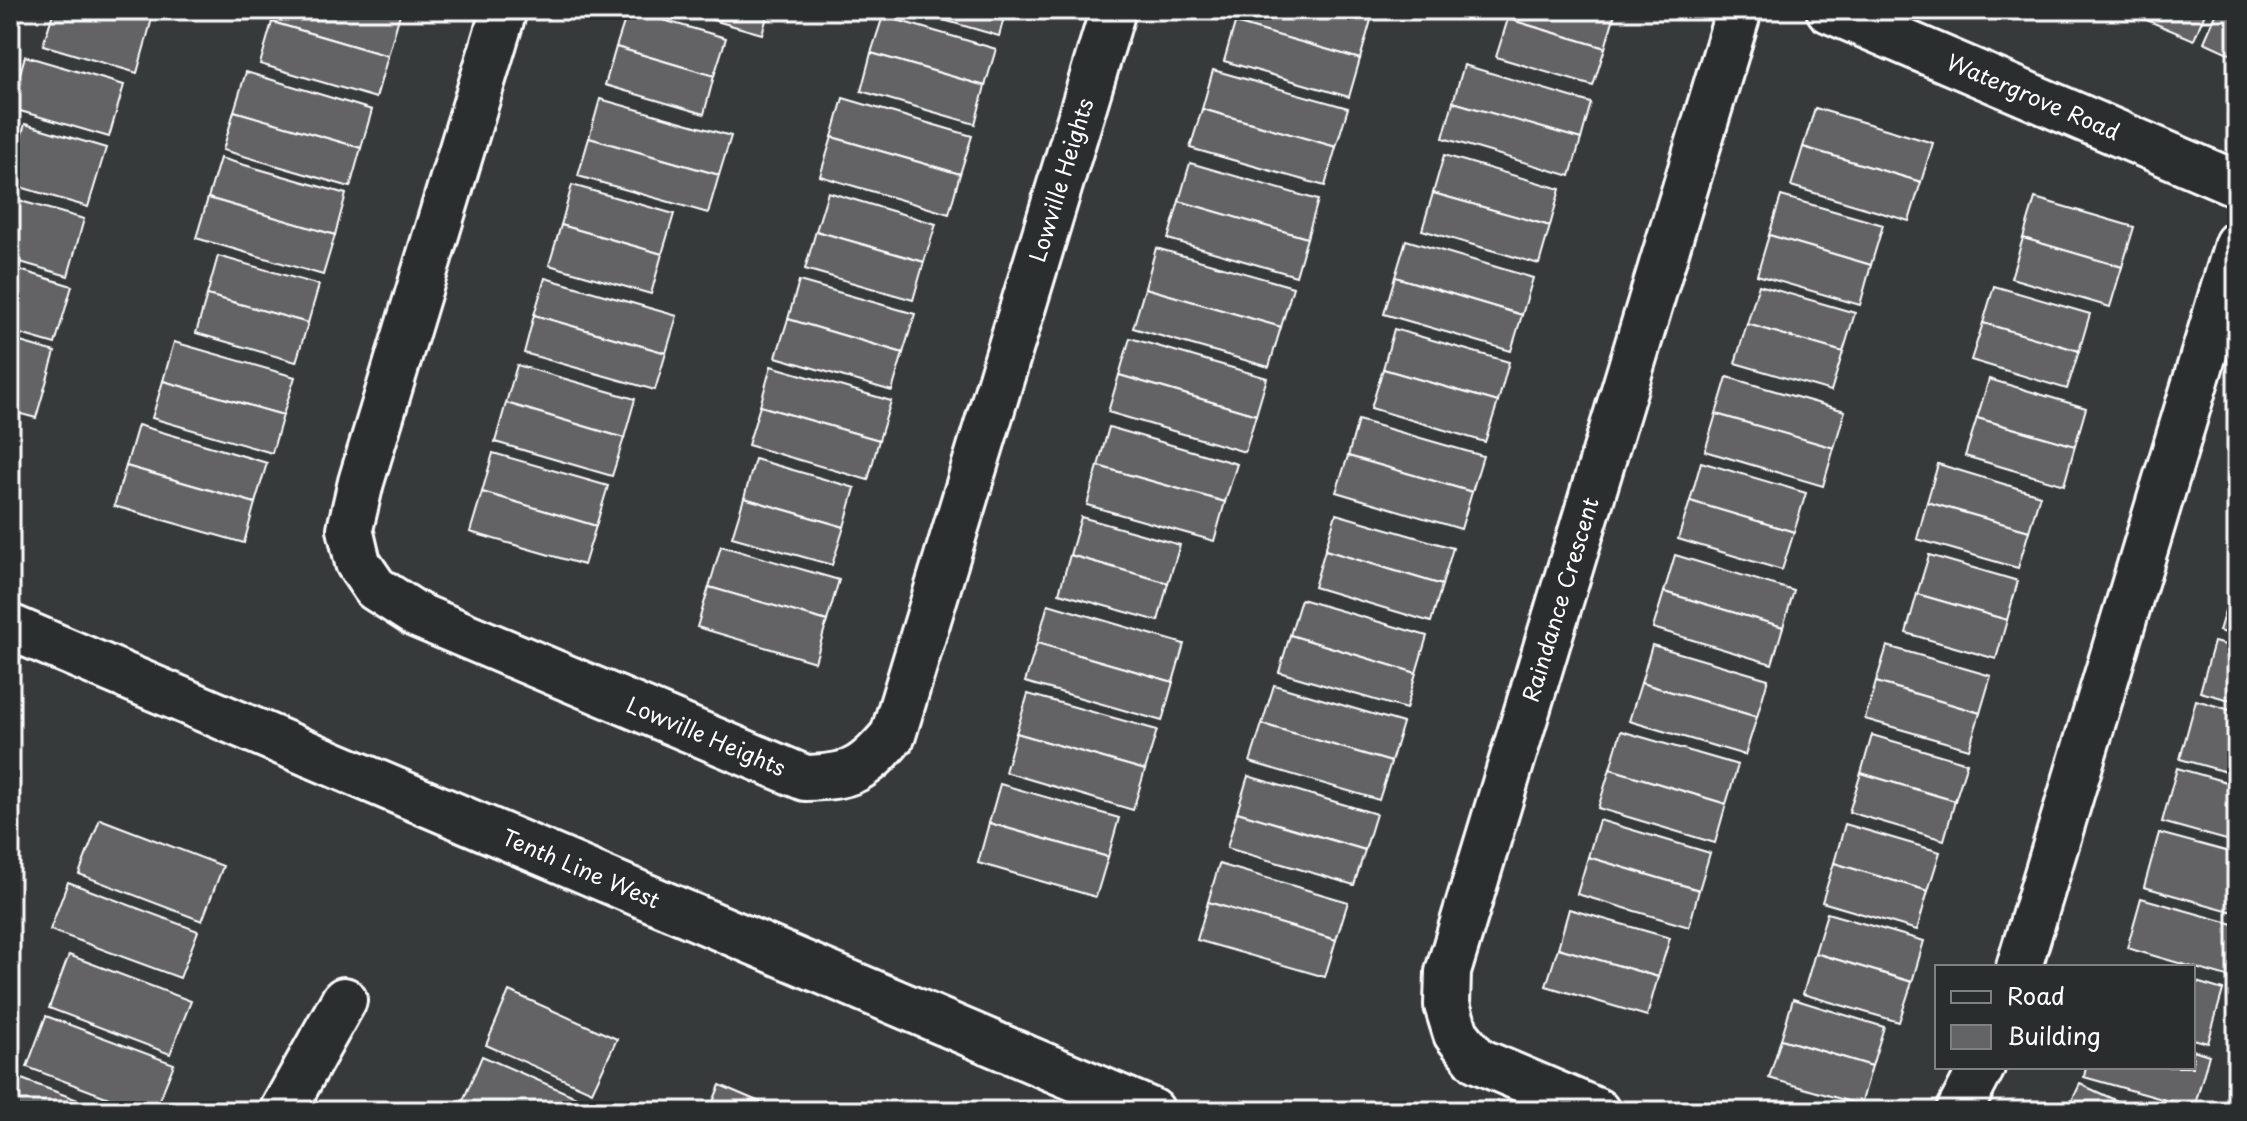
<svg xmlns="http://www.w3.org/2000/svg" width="2247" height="1121" viewBox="0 0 2247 1121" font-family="'Playpen Sans',sans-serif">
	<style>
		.building { fill: #636465; stroke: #fff; stroke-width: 2 }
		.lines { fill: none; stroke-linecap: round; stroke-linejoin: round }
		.minor-casing { stroke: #fff; stroke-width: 50 }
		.minor { stroke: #2a2d2e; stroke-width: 44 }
		.labels { text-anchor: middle; stroke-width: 8; stroke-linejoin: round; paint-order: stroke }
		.street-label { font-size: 22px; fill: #fff; stroke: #2a2d2e }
	</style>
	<rect width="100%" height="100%" fill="#373a3b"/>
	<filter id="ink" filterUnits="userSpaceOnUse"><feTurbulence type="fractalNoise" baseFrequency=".0125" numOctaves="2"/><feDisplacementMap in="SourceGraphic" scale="16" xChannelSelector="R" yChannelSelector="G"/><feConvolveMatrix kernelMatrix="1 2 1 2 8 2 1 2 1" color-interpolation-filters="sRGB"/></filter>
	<g filter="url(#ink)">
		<!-- building -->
		<g class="building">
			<polygon points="54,10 135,10 153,15 137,73 43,45"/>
			<polygon points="276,10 386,10 400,14 388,56 272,22"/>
			<polygon points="628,10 726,38 714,76 616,47"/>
			<polygon points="677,10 769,10 762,34"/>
			<polygon points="909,10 1006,10 999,36"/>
			<polygon points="1239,10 1336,10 1371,20 1360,59 1235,23"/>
			<polygon points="1510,10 1616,10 1605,48 1508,19"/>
			<polygon points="2140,10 2206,10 2194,40 2137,16"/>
			<polygon points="2218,10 2237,10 2237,57 2204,42"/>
			<polygon points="883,16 996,49 985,86 871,53"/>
			<polygon points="1508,19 1605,48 1593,86 1496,57"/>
			<polygon points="272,22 388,56 376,98 260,64"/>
			<polygon points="1235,23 1360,59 1349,97 1224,61"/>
			<polygon points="616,47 714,76 704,114 605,85"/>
			<polygon points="871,53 985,86 975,124 861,91"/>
			<polygon points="25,56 124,85 109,137 10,108"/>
			<polygon points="1464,65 1591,103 1581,139 1453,102"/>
			<polygon points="1213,70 1348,108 1336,147 1202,109"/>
			<polygon points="246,72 372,110 361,148 234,111"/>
			<polygon points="843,98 972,136 960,174 832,137"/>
			<polygon points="600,99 731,136 719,175 589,138"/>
			<polygon points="1453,102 1581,139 1570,176 1443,138"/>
			<polygon points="1815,108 1933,143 1921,182 1803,147"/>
			<polygon points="1202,109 1336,147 1325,186 1190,148"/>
			<polygon points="234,111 361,148 350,187 223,150"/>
			<polygon points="25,124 106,148 88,207 10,184 10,173"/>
			<polygon points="832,137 960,174 949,214 820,176"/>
			<polygon points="589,138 719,175 708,213 578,176"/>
			<polygon points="1803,147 1921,182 1909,221 1791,186"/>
			<polygon points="1444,155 1560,189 1550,226 1433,193"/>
			<polygon points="220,158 346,194 335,235 208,198"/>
			<polygon points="1190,163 1318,200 1307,238 1179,201"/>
			<polygon points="572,185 674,214 662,254 561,225"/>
			<polygon points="828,192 936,224 924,262 816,231"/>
			<polygon points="1433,193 1550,226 1539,264 1422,230"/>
			<polygon points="1781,196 1883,225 1871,265 1769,235"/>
			<polygon points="10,198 84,219 68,276 10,259"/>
			<polygon points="208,198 335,235 323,275 196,238"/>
			<polygon points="2035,198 2134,227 2122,267 2023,238"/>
			<polygon points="1179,201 1307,238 1296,276 1168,239"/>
			<polygon points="561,225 662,254 651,294 549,265"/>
			<polygon points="816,231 924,262 913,300 805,269"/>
			<polygon points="1769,235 1871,265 1860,305 1757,275"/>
			<polygon points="2023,238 2122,267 2110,307 2011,278"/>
			<polygon points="1406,240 1533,278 1522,315 1395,277"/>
			<polygon points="1156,248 1293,287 1281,327 1145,288"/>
			<polygon points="218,256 319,285 308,323 207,295"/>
			<polygon points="10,267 72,286 55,344 10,331"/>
			<polygon points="1395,277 1522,315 1511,351 1384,314"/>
			<polygon points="545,278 677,316 666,353 534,315"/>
			<polygon points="799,281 915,314 903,353 788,319"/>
			<polygon points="1759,285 1855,313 1843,352 1747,324"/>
			<polygon points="1994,286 2090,314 2079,351 1983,323"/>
			<polygon points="1145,288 1281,327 1269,367 1133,328"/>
			<polygon points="207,295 308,323 296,362 196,333"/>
			<polygon points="534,315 666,353 655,390 524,353"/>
			<polygon points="788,319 903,353 892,391 776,357"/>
			<polygon points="1983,323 2079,351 2067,389 1971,360"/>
			<polygon points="1747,324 1843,352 1831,391 1735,363"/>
			<polygon points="1394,329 1509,362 1498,402 1383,369"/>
			<polygon points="1130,338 1267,378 1256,415 1119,375"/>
			<polygon points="10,339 55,352 36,418 10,411"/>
			<polygon points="174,342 295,377 283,415 163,381"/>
			<polygon points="517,365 635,399 624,438 506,403"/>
			<polygon points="771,366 891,401 879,440 760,406"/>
			<polygon points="1383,369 1498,402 1485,442 1371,408"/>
			<polygon points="1119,375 1256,415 1245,452 1108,412"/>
			<polygon points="1727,377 1845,411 1834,448 1716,414"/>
			<polygon points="1989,379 2086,408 2075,446 1977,418"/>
			<polygon points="163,381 283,415 272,453 152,418"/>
			<polygon points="506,403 624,438 612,476 495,442"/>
			<polygon points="760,406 879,440 868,480 748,445"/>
			<polygon points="1716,414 1834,448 1823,486 1705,451"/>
			<polygon points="1977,418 2075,446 2064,485 1965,456"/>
			<polygon points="1358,420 1483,456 1472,492 1348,456"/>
			<polygon points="138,425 267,463 255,503 126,466"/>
			<polygon points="1109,427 1237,464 1225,502 1098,466"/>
			<polygon points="493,453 608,486 596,526 482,492"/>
			<polygon points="1348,456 1472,492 1461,529 1336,492"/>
			<polygon points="755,459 855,488 844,527 744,498"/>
			<polygon points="1701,462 1806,493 1794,532 1690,501"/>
			<polygon points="1938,464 2040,495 2029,531 1927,502"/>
			<polygon points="126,466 255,503 244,543 114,506"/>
			<polygon points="1098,466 1225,502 1214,541 1087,505"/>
			<polygon points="482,492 596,526 584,565 470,532"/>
			<polygon points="744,498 844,527 832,565 732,537"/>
			<polygon points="1690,501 1794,532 1782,570 1678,539"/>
			<polygon points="1927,502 2029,531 2018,568 1917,539"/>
			<polygon points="1336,514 1453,548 1442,585 1325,550"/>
			<polygon points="1081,517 1180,545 1168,583 1070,555"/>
			<polygon points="721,546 839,580 827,621 709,587"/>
			<polygon points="1325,550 1442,585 1431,622 1314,587"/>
			<polygon points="1070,555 1168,583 1158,621 1059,593"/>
			<polygon points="1675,555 1794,591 1783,627 1664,592"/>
			<polygon points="1929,555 2018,581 2007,620 1917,594"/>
			<polygon points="2234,580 2237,581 2237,636 2219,631"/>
			<polygon points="709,587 827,621 815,662 697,627"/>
			<polygon points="1664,592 1783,627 1772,664 1653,628"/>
			<polygon points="1917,594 2007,620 1996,659 1906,633"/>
			<polygon points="1301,599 1427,636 1416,673 1290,635"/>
			<polygon points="1048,604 1184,644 1173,682 1037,643"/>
			<polygon points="1290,635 1416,673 1406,709 1279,672"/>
			<polygon points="2214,642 2237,648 2237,702 2200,692"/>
			<polygon points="1037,643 1173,682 1162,721 1025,682"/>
			<polygon points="1652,645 1768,679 1757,717 1641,683"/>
			<polygon points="1887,646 1991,676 1980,713 1876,682"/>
			<polygon points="1876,682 1980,713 1969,749 1865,719"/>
			<polygon points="1641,683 1757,717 1745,755 1629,721"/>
			<polygon points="1274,685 1403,723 1391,762 1262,724"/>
			<polygon points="1028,694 1157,730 1145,770 1016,733"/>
			<polygon points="2196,700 2237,712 2237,775 2180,759"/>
			<polygon points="1262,724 1391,762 1379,800 1250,762"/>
			<polygon points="1621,731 1738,765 1726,804 1610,769"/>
			<polygon points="1016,733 1145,770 1133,810 1005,772"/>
			<polygon points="1872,735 1967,763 1955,801 1861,773"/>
			<polygon points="2177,768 2237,785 2237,843 2162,822"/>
			<polygon points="1610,769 1726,804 1715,843 1598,808"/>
			<polygon points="1861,773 1955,801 1944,840 1849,812"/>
			<polygon points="1248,776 1376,814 1365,850 1237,812"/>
			<polygon points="1000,784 1119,818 1108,857 989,823"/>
			<polygon points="1237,812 1365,850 1354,885 1227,848"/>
			<polygon points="100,819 223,866 202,921 79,874"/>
			<polygon points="1599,820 1710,853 1699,890 1588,857"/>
			<polygon points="989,823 1108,857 1096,897 978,863"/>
			<polygon points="1845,824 1940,852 1928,891 1834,863"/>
			<polygon points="2159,833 2237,854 2237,913 2144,887"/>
			<polygon points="1588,857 1699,890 1689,927 1577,894"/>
			<polygon points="1834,863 1928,891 1917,930 1822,902"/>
			<polygon points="1219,864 1348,902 1336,940 1208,902"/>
			<polygon points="68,882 198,931 180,978 50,930"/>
			<polygon points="2141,898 2237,925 2237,980 2127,948"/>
			<polygon points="1208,902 1336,940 1325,977 1197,940"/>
			<polygon points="1569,909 1670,938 1658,977 1558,948"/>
			<polygon points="1827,913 1924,941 1912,982 1815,953"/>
			<polygon points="1558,948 1658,977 1647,1016 1546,986"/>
			<polygon points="1815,953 1912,982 1899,1022 1803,994"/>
			<polygon points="69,955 191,1001 170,1054 49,1008"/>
			<polygon points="2193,981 2223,990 2208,1043 2193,1039"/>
			<polygon points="509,991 617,1039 592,1092 486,1045"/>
			<polygon points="1793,999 1884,1027 1872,1066 1781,1039"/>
			<polygon points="46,1016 174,1064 155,1111 143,1111 27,1067"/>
			<polygon points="1781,1039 1872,1066 1861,1105 1769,1078"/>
			<polygon points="2193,1050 2209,1055 2194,1108 2084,1077 2086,1067 2193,1067"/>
			<polygon points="482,1056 599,1107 597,1111 459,1110"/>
			<polygon points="19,1078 107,1111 10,1111 10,1103"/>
			<polygon points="2080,1084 2139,1111 2067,1111"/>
			<polygon points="720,1085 781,1111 709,1111"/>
		</g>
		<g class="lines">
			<defs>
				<g id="minor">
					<path id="s1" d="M504 10 361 482 350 529 358 563 375 588 417 615 805 778C851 777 863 771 893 735L1113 10"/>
					<path id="s2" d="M1829 10 2237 184"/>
					<path id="s3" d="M10 627 1152 1111"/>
					<polyline points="2019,967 2237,244"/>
					<polyline points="282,1111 344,1000"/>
					<path id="s4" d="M1597 1111 1477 1060 1456 1034 1447 1005 1448 972 1739 10"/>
					<polyline points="1959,1111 1982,1067"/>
				</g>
			</defs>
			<!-- minor casing -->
			<use href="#minor" class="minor-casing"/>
			<!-- minor -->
			<use href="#minor" class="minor"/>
		</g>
	</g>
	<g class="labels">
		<!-- street labels -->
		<g class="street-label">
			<text dy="8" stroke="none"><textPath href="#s2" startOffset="222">Watergrove Road</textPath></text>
			<text dy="8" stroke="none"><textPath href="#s1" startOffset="1760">Lowville Heights</textPath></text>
			<text dy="8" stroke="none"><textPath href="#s4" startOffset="616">Raindance Crescent</textPath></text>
			<text dy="8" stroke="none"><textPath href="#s1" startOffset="970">Lowville Heights</textPath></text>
			<text dy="8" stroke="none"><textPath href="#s3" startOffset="620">Tenth Line West</textPath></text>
		</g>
	</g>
	<!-- margin -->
	<rect width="2247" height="1121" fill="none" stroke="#2a2d2e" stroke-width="40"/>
	<rect x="20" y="20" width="2207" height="1081" fill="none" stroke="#fff" stroke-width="3" filter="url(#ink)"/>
	<!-- legend -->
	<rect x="1935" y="965" width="260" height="104" fill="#2a2d2e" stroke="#7f8182" stroke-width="2"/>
	<rect x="1951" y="991" width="40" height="12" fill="#2a2d2e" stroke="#7f8182" stroke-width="2"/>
	<text x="2007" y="1005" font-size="24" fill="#ffffff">Road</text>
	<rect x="1951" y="1025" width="40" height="24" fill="#636465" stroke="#7f8182" stroke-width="2"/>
	<text x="2007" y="1045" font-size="24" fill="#ffffff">Building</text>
</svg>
